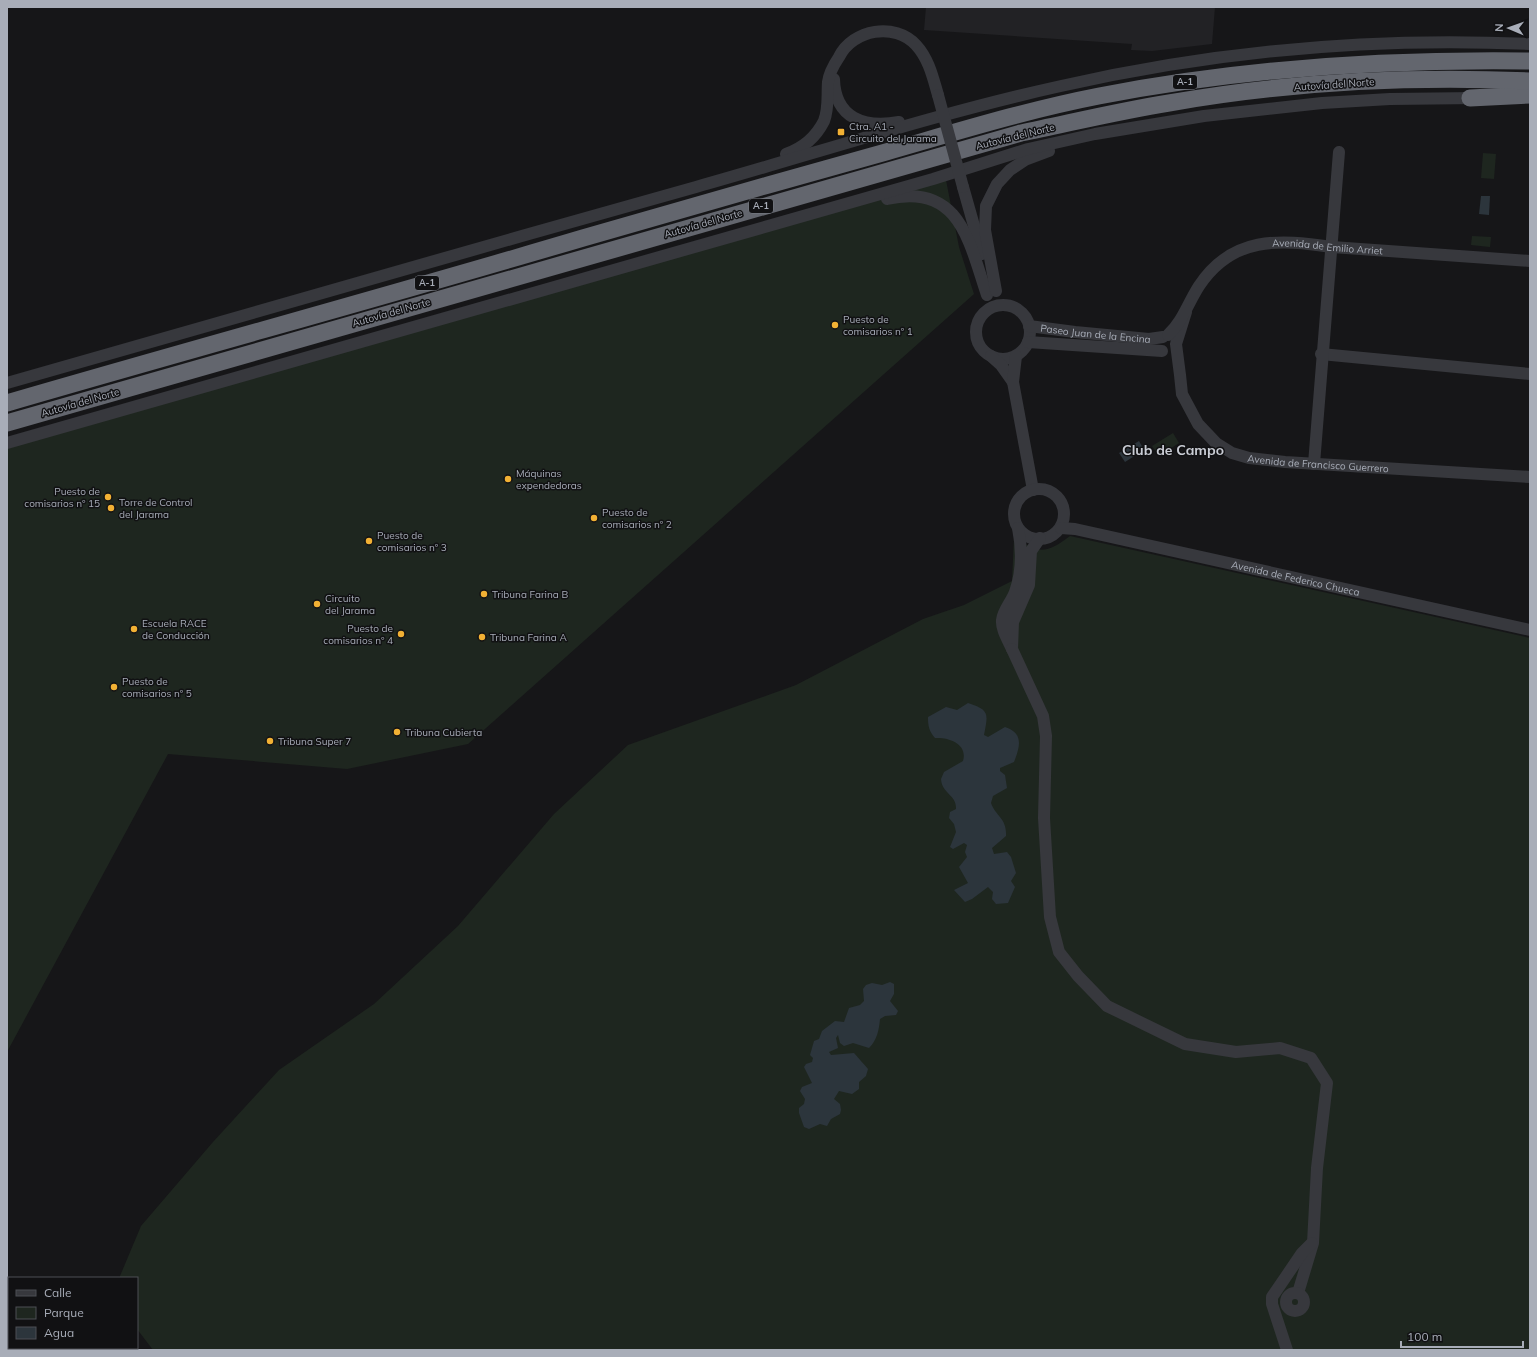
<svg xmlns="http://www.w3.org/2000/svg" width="1537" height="1357" viewBox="0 0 1537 1357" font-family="Mulish,sans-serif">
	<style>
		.built { fill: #222225 }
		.green { fill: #1e261f }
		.water { fill: #2c353c }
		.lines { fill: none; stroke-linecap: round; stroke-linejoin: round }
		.minor { stroke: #37383d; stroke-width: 12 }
		.highway { stroke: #63666e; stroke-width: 17 }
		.minor-bridge { stroke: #37383d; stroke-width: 12 }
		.poi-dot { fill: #f2b134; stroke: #111113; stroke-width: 1.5 }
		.labels { text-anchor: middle; stroke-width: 3; stroke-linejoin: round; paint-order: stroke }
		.shield { fill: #111113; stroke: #7b7e86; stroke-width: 1 }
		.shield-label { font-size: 9px; font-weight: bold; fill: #a8adb8 }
		.street-label { font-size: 10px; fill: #a8adb8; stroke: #111113 }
		.poi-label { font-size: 10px; fill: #a8adb8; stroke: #111113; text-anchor: start }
		.district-label { font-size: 14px; font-weight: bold; fill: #c9ccd4; stroke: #111113 }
	</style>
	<rect width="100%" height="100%" fill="#161618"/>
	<!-- built -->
	<polygon class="built" points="926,7 1215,7 1212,44 1152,51 1131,50 1132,44 924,30"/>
	<!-- green -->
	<g class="green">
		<polygon points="1483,153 1496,154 1494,179 1481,178"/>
		<polygon points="946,180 959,247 974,294 468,744 347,769 168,754 7,1052 7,448"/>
		<polygon points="1472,236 1491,237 1490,247 1471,245"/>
		<polygon points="1173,433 1179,443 1159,456 1152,446"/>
		<path d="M1070 536 1530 638V1350H153L137 1329V1278H120V1276L141 1226 213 1142 279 1070 374 1004 458 926 554 814 628 745 796 685 923 619 964 605 1012 581 1014 537C1039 553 1045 555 1070 536Z"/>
	</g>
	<!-- water -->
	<g class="water">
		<polygon points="1481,196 1490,196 1489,215 1479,214"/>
		<polygon points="1139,441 1144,450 1125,462 1119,453"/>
		<path d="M968 703C990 710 988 714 984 735L988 737 1005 727C1024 733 1020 747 1014 762L1000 768V771L1005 775 1007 788 993 796 991 803C996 817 1007 818 1006 836L992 848 994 854 1007 852 1011 857 1016 873 1011 881 1015 887 1008 903 996 904 992 899 993 892 988 887 972 899 965 902 954 890 968 883 959 867 967 857 965 852 967 845 964 843 953 849 950 847 956 832 954 824 949 818 950 812 956 809C957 795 942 794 941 779L944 772 963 761C968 744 949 737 935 738 929 731 928 726 928 717L946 707 957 710Z"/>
		<path d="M890 982 894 984V994L890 1001 898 1011 896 1015 885 1016 880 1019C879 1030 877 1040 869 1048L853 1043 844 1046 840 1043 838 1035 836 1038 838 1048 829 1052 831 1055 854 1053C859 1059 864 1064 868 1069L866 1076 859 1082V1089L852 1094 839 1091 834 1099 840 1104 841 1110 840 1114 831 1119 827 1126 820 1124 809 1129 804 1127 799 1113V1108L804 1104 805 1099 800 1091 802 1087 812 1083 804 1067 806 1064 812 1062 813 1058 810 1055 814 1041 819 1039 822 1031 835 1021 844 1022 849 1008 860 1005 864 1001 863 989 866 985 872 983 882 985Z"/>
	</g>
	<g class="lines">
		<!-- minor -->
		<g class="minor">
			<path d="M834 79C835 119 865 128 899 122"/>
			<path d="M786 154C803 148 816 137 824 121 829 108 827 95 828 82 829 74 835 63 839 57 853 29 895 22 916 45 929 59 933 78 938 95"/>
			<polyline points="963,187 982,254"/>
			<path d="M887 199C960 182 969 242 987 295"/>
			<polyline points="996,291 985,230 986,206 997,184 1010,170 1025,160 1049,151"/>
			<circle cx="1003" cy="332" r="27"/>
			<path id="s1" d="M1186 312 1176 344 1180 375 1182 394 1198 424 1216 443 1232 453 1249 458 1285 462 1530 477"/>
			<path id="s2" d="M1029 326 1075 332 1149 339 1163 337"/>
			<path id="s3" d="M1168 335C1183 321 1188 303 1199 286 1232 236 1279 239 1332 247L1530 261"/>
			<polyline points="1028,342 1162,351"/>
			<polyline points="1321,354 1530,374"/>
			<polyline points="991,356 1001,365 1013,382"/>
			<polyline points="1016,356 1013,382 1033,490"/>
			<path d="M7 383C237 318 466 251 696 187 817 153 938 113 1061 86 1214 51 1373 37 1530 44"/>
			<polyline points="7,443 933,179 1028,149 1095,134 1204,116 1322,103 1390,99 1477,98"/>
			<polyline points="1314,464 1339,152"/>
			<circle cx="1039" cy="514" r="25"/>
			<path d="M1018 528C1022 548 1022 572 1015 592 1012 601 1003 610 1002 620 1001 629 1008 640 1012 649L1013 622 1029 585 1031 551 1040 538"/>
			<path id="s4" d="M1061 528 1075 529 1530 630"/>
			<polyline points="1012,649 1043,716 1046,736 1044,818 1050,917 1059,952 1078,976 1107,1006 1185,1044 1236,1052 1280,1048 1311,1058 1327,1083 1317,1168 1313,1243 1298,1293"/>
			<circle cx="1295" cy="1302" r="9"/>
			<polyline points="1287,1350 1272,1304 1272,1297 1302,1253 1312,1243"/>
		</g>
		<!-- highway -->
		<g class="highway">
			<polyline points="1470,98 1530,95"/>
			<path d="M7 403C199 347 391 295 583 238 683 209 785 180 886 152 956 132 1027 110 1099 96 1242 68 1385 59 1530 61"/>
			<path d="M7 423 1021 133C1070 123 1119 111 1169 103 1287 82 1410 76 1530 81"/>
		</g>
		<!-- minor-bridge -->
		<polyline class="minor-bridge" points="938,95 963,187"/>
	</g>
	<!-- markers -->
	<g class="poi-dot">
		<rect x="837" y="128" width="8" height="8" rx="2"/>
		<circle cx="835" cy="325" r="4"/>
		<circle cx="508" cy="479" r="4"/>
		<circle cx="108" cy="497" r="4"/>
		<circle cx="111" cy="508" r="4"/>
		<circle cx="594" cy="518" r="4"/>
		<circle cx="369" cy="541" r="4"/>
		<circle cx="484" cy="594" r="4"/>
		<circle cx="317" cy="604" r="4"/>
		<circle cx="134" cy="629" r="4"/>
		<circle cx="401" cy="634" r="4"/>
		<circle cx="482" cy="637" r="4"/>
		<circle cx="114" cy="687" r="4"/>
		<circle cx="397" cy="732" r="4"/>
		<circle cx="270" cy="741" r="4"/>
	</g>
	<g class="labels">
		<!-- shield labels -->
		<g class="shield">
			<rect x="1173" y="75" width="24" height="14" rx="3"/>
			<rect x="749" y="199" width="24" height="14" rx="3"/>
			<rect x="415" y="276" width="24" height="14" rx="3"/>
		</g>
		<g class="shield-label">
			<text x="1185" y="85">A-1</text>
			<text x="761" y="209">A-1</text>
			<text x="427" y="286">A-1</text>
		</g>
		<!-- street labels -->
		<g class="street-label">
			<text transform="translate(1334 84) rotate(-4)" y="4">Autovía del Norte</text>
			<text transform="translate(1015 136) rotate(-14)" y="4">Autovía del Norte</text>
			<text transform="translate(703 223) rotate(-16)" y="4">Autovía del Norte</text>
			<text dy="4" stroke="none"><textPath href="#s3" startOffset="202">Avenida de Emilio Arriet</textPath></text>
			<text transform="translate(391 312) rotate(-16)" y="4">Autovía del Norte</text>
			<text dy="4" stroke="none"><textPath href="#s2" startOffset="67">Paseo Juan de la Encina</textPath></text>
			<text transform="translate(80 402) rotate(-16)" y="4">Autovía del Norte</text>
			<text dy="4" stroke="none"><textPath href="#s1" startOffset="250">Avenida de Francisco Guerrero</textPath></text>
			<text dy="4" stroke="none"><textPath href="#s4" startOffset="240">Avenida de Federico Chueca</textPath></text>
		</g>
		<!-- poi labels -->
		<g class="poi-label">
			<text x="849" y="130">Ctra. A1 -<tspan x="849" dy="12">Circuito del Jarama</tspan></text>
			<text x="843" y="323">Puesto de<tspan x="843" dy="12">comisarios nº 1</tspan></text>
			<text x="516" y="477">Máquinas<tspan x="516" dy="12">expendedoras</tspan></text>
			<text x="100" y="495" text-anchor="end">Puesto de<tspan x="100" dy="12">comisarios nº 15</tspan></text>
			<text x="119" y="506">Torre de Control<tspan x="119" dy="12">del Jarama</tspan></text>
			<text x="602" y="516">Puesto de<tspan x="602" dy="12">comisarios nº 2</tspan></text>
			<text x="377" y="539">Puesto de<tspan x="377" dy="12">comisarios nº 3</tspan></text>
			<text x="492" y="598">Tribuna Farina B</text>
			<text x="325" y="602">Circuito<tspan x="325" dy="12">del Jarama</tspan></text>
			<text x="142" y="627">Escuela RACE<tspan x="142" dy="12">de Conducción</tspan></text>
			<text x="393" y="632" text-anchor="end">Puesto de<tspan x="393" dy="12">comisarios nº 4</tspan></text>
			<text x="490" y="641">Tribuna Farina A</text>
			<text x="122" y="685">Puesto de<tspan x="122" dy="12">comisarios nº 5</tspan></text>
			<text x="405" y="736">Tribuna Cubierta</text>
			<text x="278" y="745">Tribuna Super 7</text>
		</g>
		<!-- district labels -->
		<g class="district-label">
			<text x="1173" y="455">Club de Campo</text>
		</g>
	</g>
	<!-- border -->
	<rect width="1537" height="1357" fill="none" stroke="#a8adb8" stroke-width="16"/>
	<!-- legend -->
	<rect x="8" y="1277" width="130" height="72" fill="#111113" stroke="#4d4f55"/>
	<rect x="16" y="1290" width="20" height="6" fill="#37383d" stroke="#4d4f55"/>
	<text x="44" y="1297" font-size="12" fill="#a8adb8">Calle</text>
	<rect x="16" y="1307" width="20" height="12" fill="#1e261f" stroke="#4d4f55"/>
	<text x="44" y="1317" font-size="12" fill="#a8adb8">Parque</text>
	<rect x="16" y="1327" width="20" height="12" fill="#2c353c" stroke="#4d4f55"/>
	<text x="44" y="1337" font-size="12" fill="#a8adb8">Agua</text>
	<!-- north arrow -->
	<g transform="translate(1509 28) rotate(272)" stroke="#111113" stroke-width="3" paint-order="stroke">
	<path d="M0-3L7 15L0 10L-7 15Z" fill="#a8adb8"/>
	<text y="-6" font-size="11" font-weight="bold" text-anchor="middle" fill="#a8adb8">N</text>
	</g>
	<!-- scale -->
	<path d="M1401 1341v6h122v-6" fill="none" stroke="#a8adb8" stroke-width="2"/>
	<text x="1407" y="1341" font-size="12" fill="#a8adb8" stroke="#111113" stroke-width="3" paint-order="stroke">100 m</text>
</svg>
